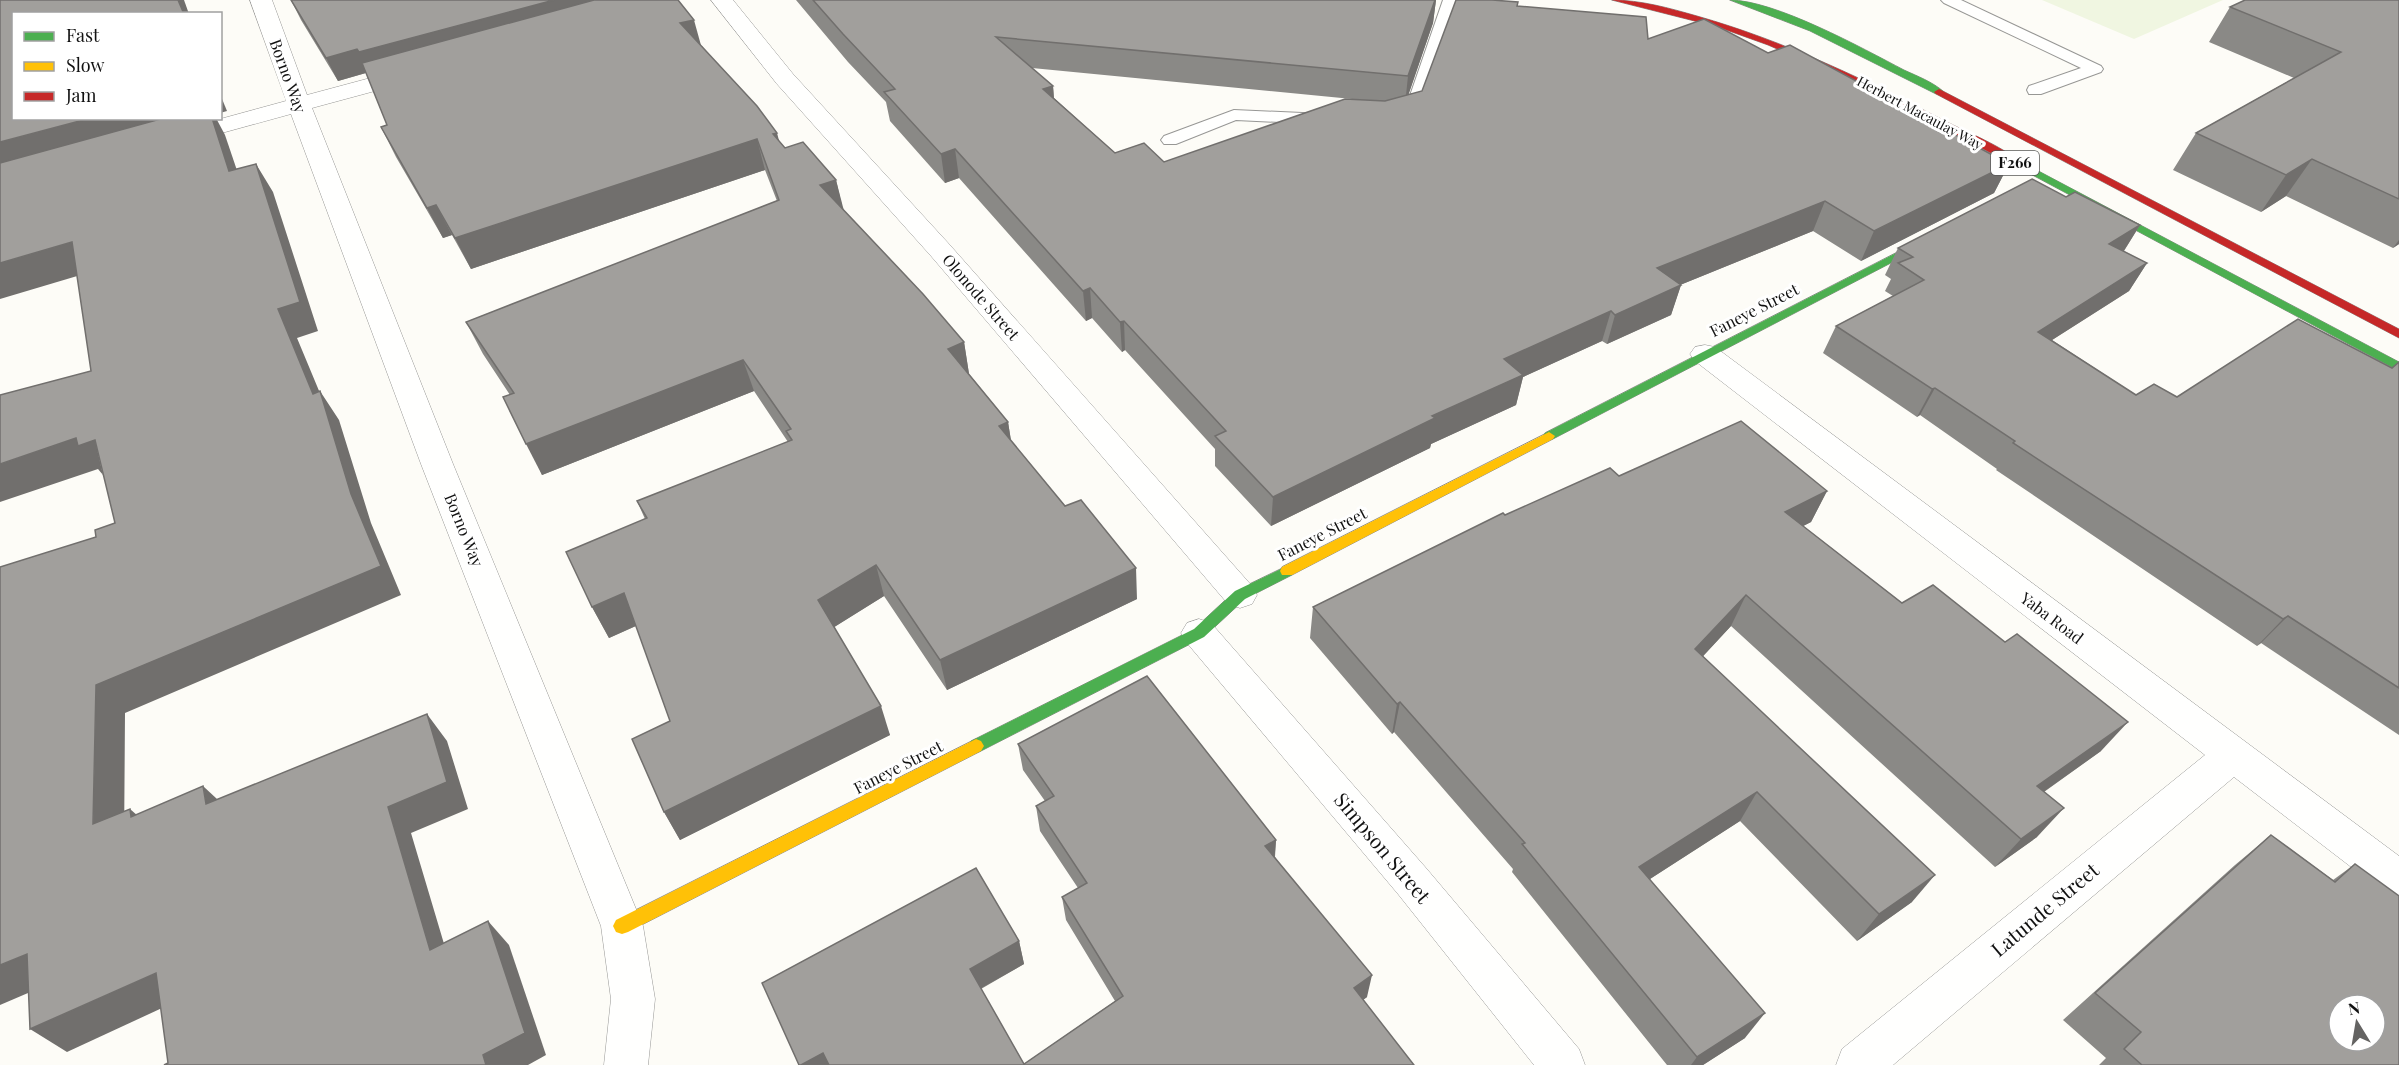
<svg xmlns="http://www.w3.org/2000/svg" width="2399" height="1065" viewBox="0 0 2399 1065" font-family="'Playfair Display',serif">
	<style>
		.pitch { fill: #f0f6e1 }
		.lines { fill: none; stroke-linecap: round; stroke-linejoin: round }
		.lane-casing { stroke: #979795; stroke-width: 2 }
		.street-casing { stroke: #979795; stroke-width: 1 }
		.fast-casing { stroke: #8e8d8b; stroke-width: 1 }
		.slow-casing { stroke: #8e8d8b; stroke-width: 1 }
		.jam-casing { stroke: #8e8d8b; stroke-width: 1 }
		.lane { fill: #fffffe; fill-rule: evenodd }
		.street { fill: #fffffe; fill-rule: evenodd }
		.fast { fill: #4caf50; fill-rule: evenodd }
		.slow { fill: #ffc107; fill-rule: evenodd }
		.jam { fill: #c62828; fill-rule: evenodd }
		.wall { fill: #8a8986; fill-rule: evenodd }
		.shaded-wall { fill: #716f6d }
		.building { fill: #a19f9c; stroke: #716f6d; stroke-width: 1.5; fill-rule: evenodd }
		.labels { text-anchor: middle; stroke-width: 6; stroke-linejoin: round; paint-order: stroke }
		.far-street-label { font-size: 14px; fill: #111; stroke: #fff }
		.shield { fill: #fff; stroke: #585858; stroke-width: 1.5 }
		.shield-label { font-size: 15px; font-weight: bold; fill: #111 }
		.street-label { font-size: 16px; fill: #111; stroke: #fff }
		.near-street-label { font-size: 20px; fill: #111; stroke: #fff }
	</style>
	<rect width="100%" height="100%" fill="#fdfcf7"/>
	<!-- pitch -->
	<polygon class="pitch" points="2042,0 2223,0 2134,39"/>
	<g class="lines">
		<defs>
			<g id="lane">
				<path d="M1443 0H1459L1421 113C1416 120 1405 122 1397 120L1394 116 1397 112 1405 110Z"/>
				<polygon points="1941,0 1961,0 2101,66 2103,69 2101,72 2041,94 2029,94 2027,90 2029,86 2081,68 1944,3"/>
				<polygon points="1234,110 1324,114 1330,115 1333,119 1330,123 1324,124 1236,120 1176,144 1164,144 1161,140 1164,136"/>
			</g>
			<g id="street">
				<polygon points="250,0 272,0 307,95 415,66 423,68 426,73 423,78 312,108 453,464 643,926 655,999 648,1065 604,1065 611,999 601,926 421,464 291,114 178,145 169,143 166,138 169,133 286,101"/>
				<polygon points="711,0 733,0 793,74 949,244 1252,586 1257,595 1252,604 1240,608 1228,604 931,256 777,84"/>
				<polygon points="1705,345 1715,347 2399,856 2399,899 2385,893 2234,777 1893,1065 1836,1065 1842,1049 2205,755 1695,361 1690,354 1695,347"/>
				<polygon points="1199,619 1211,623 1426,868 1579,1049 1585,1065 1534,1065 1398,894 1187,643 1181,633 1187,623"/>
			</g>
			<g id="fast">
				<path d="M1730 0C1775 0 1862 48 1904 70 1917 76 1933 82 1944 92L1936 94 1810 31Z"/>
				<polygon points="2012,157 2399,362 2399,371 2008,162 2007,160"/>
				<polygon points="1933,234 1937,235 1937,239 1553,439 1549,440 1543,436 1545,433"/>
				<polygon points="1287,566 1292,567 1294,571 1292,575 1245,599 1204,637 981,751 976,753 971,751 968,746 971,741 1194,629 1235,591"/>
			</g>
			<g id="slow">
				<polygon points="1549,432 1555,436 1553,439 1292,575 1282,575 1280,571 1282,567"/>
				<polygon points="976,739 981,741 984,746 981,751 628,932 622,934 616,932 613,926 616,920"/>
			</g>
			<g id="jam">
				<path d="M1612 0C1641 0 1669 8 1697 16 1785 41 1868 81 1949 123 1967 132 2003 147 2017 160L2012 163 2008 162 1866 88 1768 45 1718 27Z"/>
				<polygon points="1939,89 2399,329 2399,338 1936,94 1934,92"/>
			</g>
		</defs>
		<!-- lane casing -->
		<use href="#lane" class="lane-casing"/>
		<!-- street casing -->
		<use href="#street" class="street-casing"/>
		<!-- fast casing -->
		<use href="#fast" class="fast-casing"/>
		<!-- slow casing -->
		<use href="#slow" class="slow-casing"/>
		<!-- jam casing -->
		<use href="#jam" class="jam-casing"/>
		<!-- lane -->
		<use href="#lane" class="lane"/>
		<!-- street -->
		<use href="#street" class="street"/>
		<!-- fast -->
		<use href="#fast" class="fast"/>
		<!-- slow -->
		<use href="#slow" class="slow"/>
		<!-- jam -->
		<use href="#jam" class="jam"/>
	</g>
	<!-- wall -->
	<g class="wall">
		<polygon points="291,0 702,46 785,148 836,180 843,210 964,342 969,374 1008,422 1011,441 1137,599 947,690 884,596 834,627 890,735 680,840 664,812 670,721 636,626 609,638 592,607 645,519 637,501 788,442 754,391 542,475 510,395 483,354 466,322 777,201 765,170 471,269 452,235 443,238 396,157 381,127 387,125 366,73 338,81 301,20"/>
		<path d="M796 0H1436L1433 23 1408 95 1422 91 1517 6 1648 39 1768 53 2009 164 1994 193 1861 261 1813 231 1680 285H1681L1671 315 1607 344 1602 341 1523 377 1516 405 1431 444 1430 448 1271 526 1215 466V449L1125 350 1122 352 1092 318 1086 321 959 178 945 183 890 121 886 102 848 62ZM1032 68 1352 99 1164 162 1115 153 1054 98 1053 86Z"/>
		<polygon points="2399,0 2399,244 2393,248 2286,196 2261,212 2173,170 2196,133 2294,78 2209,42 2230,7"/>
		<polygon points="2066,197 2140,225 2124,251 2147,263 2129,291 2052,340 2136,395 2177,397 2392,368 2399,362 2399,735 2261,643 2257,646 1996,470 1997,469 1920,415 1917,417 1823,353 1836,326 1893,296 1885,291 1891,279 1885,275 1898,248"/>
		<polygon points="1619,476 1827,491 1811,522 1803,526 1902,603 2101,751 2044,792 2037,837 1995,867 1731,626 1703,656 1912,902 1857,941 1740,821 1650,879 1745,1038 1703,1065 1667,1065 1512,872 1513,869 1394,732 1392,734 1310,638 1313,607 1505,515"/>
		<polygon points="1018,744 1276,840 1275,857 1367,997 1363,1000 1414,1065 799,1065 1019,941 1024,964 981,989 1024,1064 1115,1001 1066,920 1062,897 1078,888 1040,831 1036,806 1045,801 1023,770"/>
		<polygon points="2271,835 2333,880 2355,864 2399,1065 2099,1065 2106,1058 2063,1020 2235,865"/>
	</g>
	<!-- shaded-wall -->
	<g class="shaded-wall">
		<polygon points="178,0 184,0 189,14 184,14"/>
		<polygon points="554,0 645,0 369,72 338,81 326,58 357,49"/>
		<polygon points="1435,0 1436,0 1433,23 1405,105 1408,76"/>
		<polygon points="694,20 702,49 680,23"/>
		<polygon points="1053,86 1055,114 1043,89"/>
		<polygon points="220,94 227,111 220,113"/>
		<polygon points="91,118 216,118 225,135 247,200 0,177 0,142"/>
		<polygon points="777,133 785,163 773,134"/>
		<polygon points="757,139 765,170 471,269 455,238"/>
		<polygon points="955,149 959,178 945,183 941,154"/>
		<polygon points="2312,159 2286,196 2261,212 2286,175"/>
		<polygon points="256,164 273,192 318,331 297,338 322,398 320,391 339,420 371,523 401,595 125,713 124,850 93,824 96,685 351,494 313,394 278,309"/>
		<polygon points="2009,164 1994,193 1861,261 1874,231"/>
		<polygon points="836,180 844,211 820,185"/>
		<polygon points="1825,201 1813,231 1648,298 1657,268"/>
		<polygon points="436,205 452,235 443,238 427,208"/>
		<polygon points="2140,225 2123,252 2109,244"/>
		<polygon points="2399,240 2399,244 2393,248"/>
		<polygon points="72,242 94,271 0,299 0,263"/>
		<polygon points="2147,263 2129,291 2022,359 2038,332"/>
		<polygon points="1681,285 1671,315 1607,344 1615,315"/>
		<polygon points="1090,288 1092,318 1086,321 1083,291"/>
		<polygon points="1611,311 1602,341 1523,377 1516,405 1431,444 1430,448 1271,526 1273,497 1432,416 1504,359"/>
		<polygon points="1124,321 1125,350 1122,352 1120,322"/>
		<polygon points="964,342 969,374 948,349"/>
		<polygon points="743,360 754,391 542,475 526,444"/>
		<polygon points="1935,388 1920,415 1917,417 1932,389"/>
		<polygon points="1008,422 1013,453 999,426"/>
		<polygon points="76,438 95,440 103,475 98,469 0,502 0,464"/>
		<polygon points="1827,491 1811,522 1770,543 1785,512"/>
		<polygon points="876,565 884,596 828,631 818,600"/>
		<polygon points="1136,568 1137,599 947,690 940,660"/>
		<polygon points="624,593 640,624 609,638 592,607"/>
		<polygon points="1746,595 1731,626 1681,680 1695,649"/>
		<polygon points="2288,616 2261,643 2257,646 2283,619"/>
		<polygon points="1400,702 1394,732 1392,734 1397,704"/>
		<polygon points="881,706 890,735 680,840 664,812"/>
		<polygon points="427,714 447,741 468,809 411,833 453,974 430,950 388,807"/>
		<polygon points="2128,722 2101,751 2011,815 2037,786"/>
		<polygon points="203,786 231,812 206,804"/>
		<polygon points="1757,792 1740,821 1625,895 1639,867"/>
		<polygon points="2064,808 2037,837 1995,867 2021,839"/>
		<polygon points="130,809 161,836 131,817"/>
		<polygon points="1276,840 1274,864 1265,846"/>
		<polygon points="1935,875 1912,902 1857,941 1879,914"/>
		<polygon points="488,921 509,945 546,1055 528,1065 486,1065 483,1055"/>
		<polygon points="1019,941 1024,964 976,991 970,969"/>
		<polygon points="27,954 63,978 0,1005 0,965"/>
		<polygon points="156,973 188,996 67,1052 30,1029"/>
		<polygon points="1372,975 1367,997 1349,1010 1354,988"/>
		<polygon points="1765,1013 1745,1038 1703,1065 1691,1065 1697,1057"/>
		<polygon points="823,1053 830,1065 801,1065"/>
	</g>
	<!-- building -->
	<g class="building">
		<polygon points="0,0 178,0 184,14 14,14 14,118 91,118 0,142"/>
		<polygon points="291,0 554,0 359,52 357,49 326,58"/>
		<polygon points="594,0 678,0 694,20 680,23 757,106 777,133 773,134 785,148 803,142 836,180 820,185 923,294 964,342 948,349 1008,422 999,426 1065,506 1081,500 1136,568 940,660 876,565 818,600 881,706 664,812 632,739 670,721 624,593 592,607 566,552 647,518 637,501 792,440 786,431 791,429 743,360 526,444 503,397 514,393 466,322 779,200 757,139 455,238 436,205 427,208 381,127 387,125 362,63"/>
		<polygon points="813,0 1435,0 1408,76 996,37 1053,86 1043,89 1115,153 1144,143 1164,162 1345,99 1385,101 1422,91 1456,0 1492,0 1518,2 1517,6 1646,17 1648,39 1704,19 1768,53 1790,45 2009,164 1874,231 1825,201 1657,268 1681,285 1615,315 1611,311 1504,359 1523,375 1432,416 1435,418 1273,497 1215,436 1226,431 1124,321 1120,322 1090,288 1083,291 955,149 941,154 884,92 895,89 843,34"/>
		<polygon points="2245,0 2399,0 2399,199 2312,159 2286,175 2196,133 2341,52 2230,7"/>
		<polygon points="164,118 212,118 229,171 256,164 300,302 278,309 313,394 320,391 351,494 381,566 96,685 93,824 130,809 131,817 203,786 206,804 427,714 447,782 388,807 430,950 488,921 525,1033 483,1055 486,1065 164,1065 168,1063 156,973 30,1029 27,954 0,965 0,567 96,537 95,530 115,523 95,440 78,446 76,438 0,464 0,395 91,371 72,242 0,263 0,163"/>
		<polygon points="2032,179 2066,197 2075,192 2140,225 2109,244 2147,263 2038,332 2136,395 2154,384 2177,397 2298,319 2392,368 2399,362 2399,688 2288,616 2283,619 2013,443 2015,441 1935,388 1932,389 1836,326 1924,280 1898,263 1913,257 1898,248"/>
		<polygon points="1741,421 1827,491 1785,512 1902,603 1933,585 2005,642 2017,634 2128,722 2037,786 2064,808 2021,839 1746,595 1695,649 1935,875 1879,914 1757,792 1639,867 1765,1013 1697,1057 1522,844 1525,843 1400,702 1397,704 1313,607 1503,513 1505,515 1610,468 1619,476"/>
		<polygon points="1147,676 1276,840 1265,846 1372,975 1354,988 1414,1065 829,1065 823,1053 801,1065 799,1065 762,983 976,868 1019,941 970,969 1024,1064 1123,996 1062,897 1087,883 1036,806 1054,796 1018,744"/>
		<path d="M2271 835 2335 882 2355 864 2399 896V1065H2142L2124 1049 2141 1032 2095 993ZM2339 1005H2375V1041H2339Z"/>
	</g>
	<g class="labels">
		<!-- far-street labels -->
		<g class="far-street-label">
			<text transform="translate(1920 113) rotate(28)" y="5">Herbert Macaulay Way</text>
		</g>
		<!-- shield labels -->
		<rect class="shield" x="1991" y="151" width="48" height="24" rx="4.5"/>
		<g class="shield-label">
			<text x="2015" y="168">F266</text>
		</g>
		<!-- street labels -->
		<g class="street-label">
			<text transform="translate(288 76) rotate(70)" y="6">Borno Way</text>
			<text transform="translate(981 297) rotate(49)" y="6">Olonode Street</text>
			<text transform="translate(1754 310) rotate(-27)" y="6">Faneye Street</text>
			<text transform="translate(464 530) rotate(68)" y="6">Borno Way</text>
			<text transform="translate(1322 534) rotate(-27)" y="6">Faneye Street</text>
			<text transform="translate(2052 618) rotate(37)" y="6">Yaba Road</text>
			<text transform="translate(898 767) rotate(-27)" y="6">Faneye Street</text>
		</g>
		<!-- near-street labels -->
		<g class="near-street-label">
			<text transform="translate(1382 848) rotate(50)" y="7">Simpson Street</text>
			<text transform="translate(2045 910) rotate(-40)" y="7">Latunde Street</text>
		</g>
	</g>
	<!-- legend -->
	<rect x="12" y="12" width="210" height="108" fill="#ffffff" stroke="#a0a0a0" stroke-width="1.5"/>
	<rect x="24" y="32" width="30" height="9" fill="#4caf50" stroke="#a0a0a0" stroke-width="1.5"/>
	<text x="66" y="42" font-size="18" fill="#111111">Fast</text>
	<rect x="24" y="62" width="30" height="9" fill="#ffc107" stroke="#a0a0a0" stroke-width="1.5"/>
	<text x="66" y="72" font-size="18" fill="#111111">Slow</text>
	<rect x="24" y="92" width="30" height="9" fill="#c62828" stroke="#a0a0a0" stroke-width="1.5"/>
	<text x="66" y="102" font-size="18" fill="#111111">Jam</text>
	<!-- north arrow -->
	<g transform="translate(2357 1023) rotate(349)"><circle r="28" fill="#ffffff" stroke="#a0a0a0" stroke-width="1.5"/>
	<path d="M0-4.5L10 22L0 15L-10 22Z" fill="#646362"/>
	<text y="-9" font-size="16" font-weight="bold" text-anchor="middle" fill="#111111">N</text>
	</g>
</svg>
